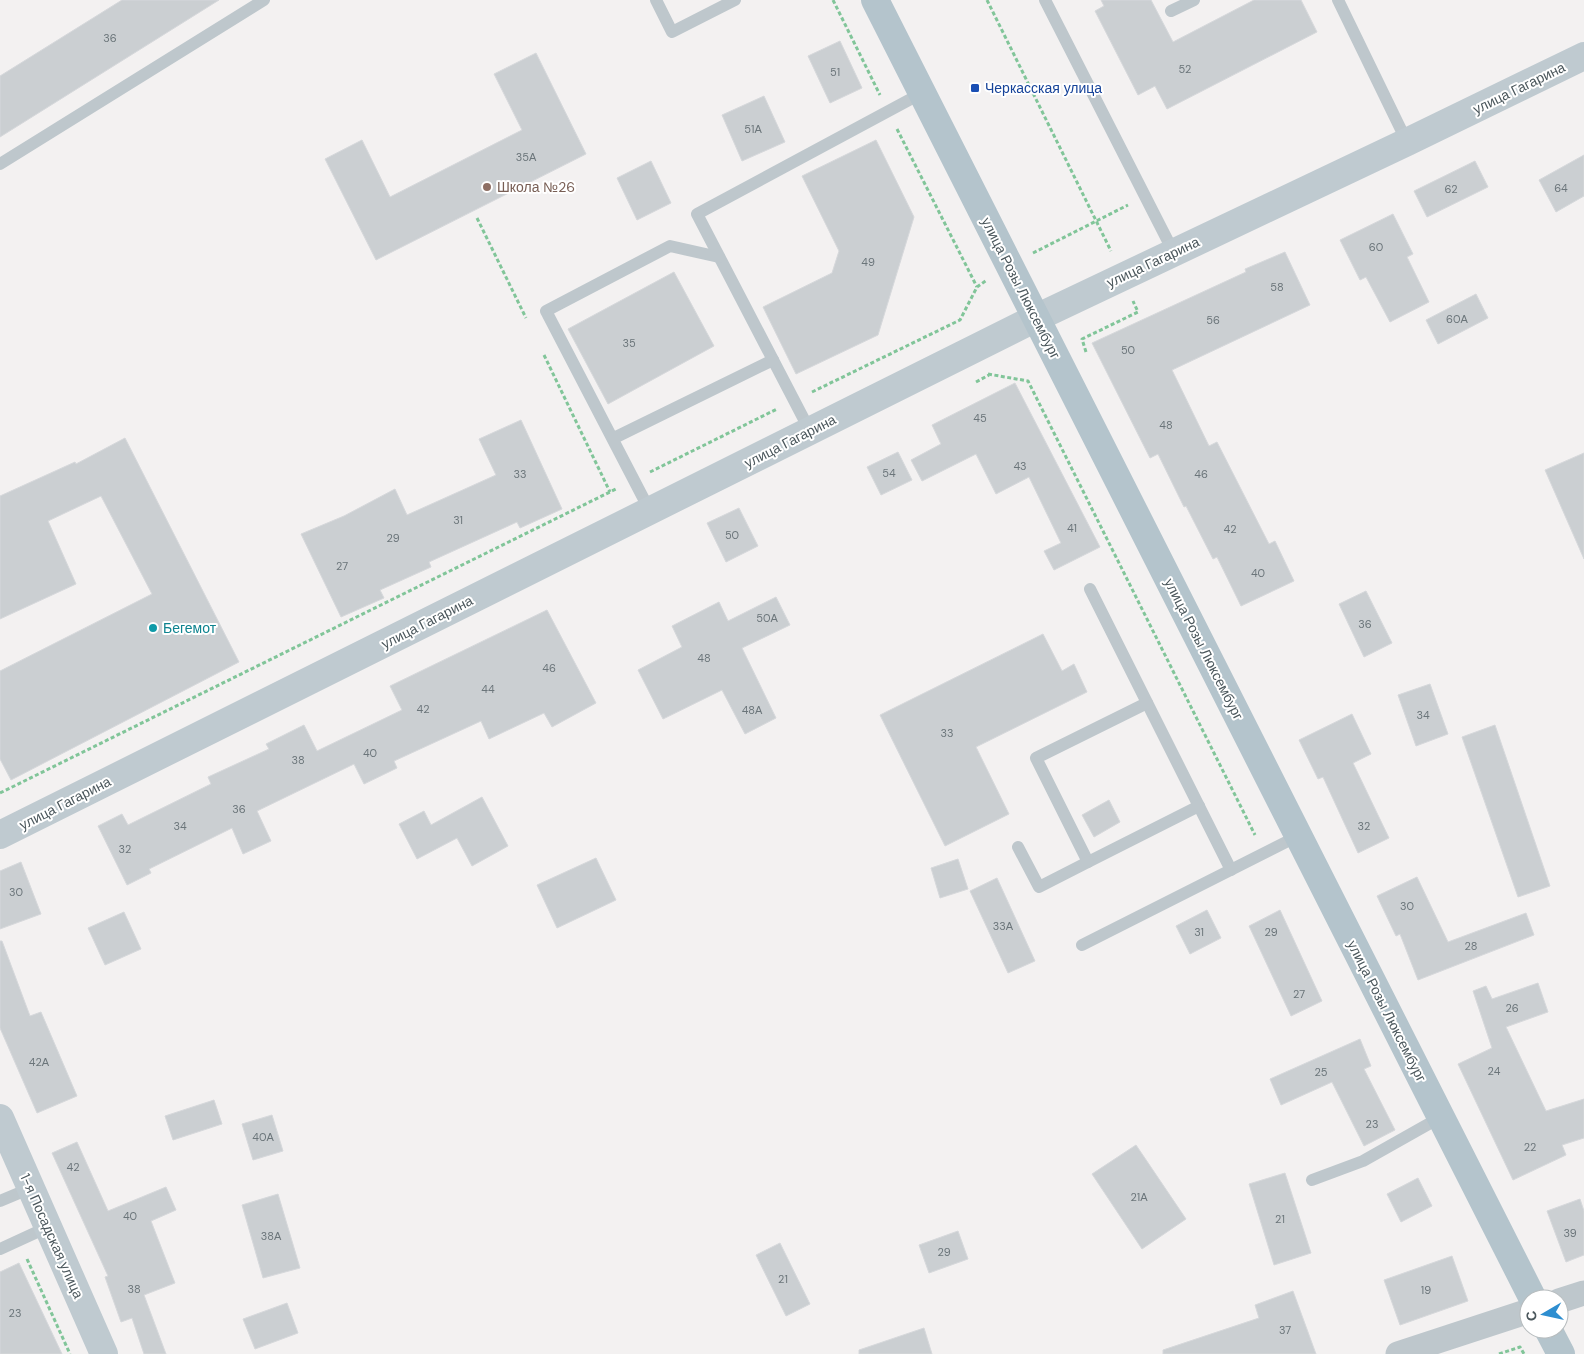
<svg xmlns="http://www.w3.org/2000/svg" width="1584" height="1354" viewBox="0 0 1584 1354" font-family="'DM Sans',sans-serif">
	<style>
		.building { fill: #cbcfd2; stroke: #d6d8db }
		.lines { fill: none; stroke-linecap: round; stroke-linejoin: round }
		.path { stroke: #81c599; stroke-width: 3; stroke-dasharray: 4 2.5; stroke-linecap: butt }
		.lane { stroke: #bec7cc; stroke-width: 12 }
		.street { stroke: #bec7cc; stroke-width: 25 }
		.secondary { stroke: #bfcad0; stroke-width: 28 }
		.primary { stroke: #b4c4cc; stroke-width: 28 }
		.transit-dot { fill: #1a4fb4; stroke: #fff; stroke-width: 2 }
		.education-dot { fill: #8d6e63; stroke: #fff; stroke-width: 2 }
		.culture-dot { fill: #0f9aa8; stroke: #fff; stroke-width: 2 }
		.labels { text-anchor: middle; stroke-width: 4; stroke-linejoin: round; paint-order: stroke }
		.number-label { font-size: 11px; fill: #6b757a }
		.transit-label { font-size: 14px; fill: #164399; stroke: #fff; text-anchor: start }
		.street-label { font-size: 14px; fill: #4b575c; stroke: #fff }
		.education-label { font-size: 14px; fill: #785e54; stroke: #fff; text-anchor: start }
		.culture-label { font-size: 14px; fill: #0d838f; stroke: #fff; text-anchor: start }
	</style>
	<rect width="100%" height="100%" fill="#f3f1f1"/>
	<!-- building -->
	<g class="building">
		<polygon points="122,0 219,0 0,137 0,76"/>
		<polygon points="1101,0 1151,0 1173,42 1254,0 1301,0 1317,32 1167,109 1155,86 1138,95 1095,11 1104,6"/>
		<polygon points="840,41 862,88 830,103 808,56"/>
		<polygon points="536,53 586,154 376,260 325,159 362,140 390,197 522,130 494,74"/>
		<polygon points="764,96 785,142 742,161 722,115"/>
		<polygon points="876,140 914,217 878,335 796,374 763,307 832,273 839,251 802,176"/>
		<polygon points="1584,155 1584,196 1556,212 1539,180"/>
		<polygon points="651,161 671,203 637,220 617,178"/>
		<polygon points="1475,161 1488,187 1427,217 1414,191"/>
		<polygon points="1393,214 1413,254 1407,257 1429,302 1390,322 1366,277 1360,280 1340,240"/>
		<polygon points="1285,252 1310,305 1172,370 1209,446 1217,442 1269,544 1275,541 1294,581 1241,606 1217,557 1213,559 1186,506 1184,507 1158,454 1150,458 1092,343 1246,272 1245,269"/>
		<polygon points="674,272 714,346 608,404 568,329"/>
		<polygon points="1476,294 1488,318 1438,344 1426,320"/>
		<polygon points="1015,383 1100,547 1054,570 1044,551 1061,543 1029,477 996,494 976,454 922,481 911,460 941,444 932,425"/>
		<polygon points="521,420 562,509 520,528 517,522 429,562 431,567 380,590 384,598 341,617 301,534 344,516 395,489 407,515 496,475 479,439"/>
		<polygon points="125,438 239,662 11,780 0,759 0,671 152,594 101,496 48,521 76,584 0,619 0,496 75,462 76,464"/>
		<polygon points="898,452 912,480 881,495 867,467"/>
		<polygon points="1584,453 1584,559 1545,470"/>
		<polygon points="739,508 758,546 726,562 707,523"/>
		<polygon points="1366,591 1392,643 1364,657 1339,604"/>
		<polygon points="776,597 790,625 742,648 776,718 745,734 722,690 663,719 638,670 682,647 672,626 719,602 728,621"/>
		<polygon points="547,610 596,703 552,727 544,713 489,739 481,721 394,761 397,768 364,784 354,764 257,811 271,841 243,854 232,828 149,869 151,873 127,885 98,826 122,814 128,825 211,784 208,777 269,749 266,744 304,725 317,751 402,710 390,686"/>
		<polygon points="1043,634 1062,671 1074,664 1087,692 976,747 1009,814 945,846 880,715"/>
		<polygon points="1430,684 1448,734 1416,746 1398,695"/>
		<polygon points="1352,714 1371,754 1353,763 1389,838 1358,853 1323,777 1318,779 1299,740"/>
		<polygon points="1495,725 1550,886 1518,897 1462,737"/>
		<polygon points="482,797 508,846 472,866 457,838 417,859 399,824 424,811 431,825"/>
		<polygon points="1109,800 1120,822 1094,837 1082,815"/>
		<polygon points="596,858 616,900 557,928 537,885"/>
		<polygon points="958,859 968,889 940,898 931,868"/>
		<polygon points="21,862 41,914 0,929 0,871"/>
		<polygon points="1417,877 1448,942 1526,913 1534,935 1418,980 1400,934 1396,936 1377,896"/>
		<polygon points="997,878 1035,961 1008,973 970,891"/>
		<polygon points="1207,910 1221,938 1190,954 1176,926"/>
		<polygon points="1280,910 1322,1001 1291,1016 1249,926"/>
		<polygon points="124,912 141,949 105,965 88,928"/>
		<polygon points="0,941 2,941 30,1016 41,1012 77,1096 37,1113 0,1028"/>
		<polygon points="1538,983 1548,1012 1506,1027 1546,1111 1584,1099 1584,1138 1562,1145 1566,1155 1513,1180 1458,1064 1492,1048 1473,991 1486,986 1492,999"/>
		<polygon points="1360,1039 1371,1066 1364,1069 1395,1130 1364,1146 1332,1082 1281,1105 1270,1079"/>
		<polygon points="214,1100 222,1124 173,1140 165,1116"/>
		<polygon points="272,1115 283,1151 253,1160 242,1124"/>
		<polygon points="77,1142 108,1211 166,1187 176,1210 151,1221 175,1283 144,1295 166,1354 144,1354 132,1318 121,1322 105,1277 108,1276 52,1153"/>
		<polygon points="1136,1145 1186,1219 1142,1249 1092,1174"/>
		<polygon points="1285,1173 1311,1253 1274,1265 1249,1184"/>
		<polygon points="1418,1178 1432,1206 1401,1222 1387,1194"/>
		<polygon points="278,1194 300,1268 263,1278 242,1205"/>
		<polygon points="1580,1199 1584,1211 1584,1255 1566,1262 1547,1211"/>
		<polygon points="958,1231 968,1259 929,1273 919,1245"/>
		<polygon points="780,1243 810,1304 786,1316 756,1255"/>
		<polygon points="1452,1256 1468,1301 1400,1325 1384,1280"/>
		<polygon points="19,1263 62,1354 0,1354 0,1272"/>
		<polygon points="1293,1291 1316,1354 1163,1354 1163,1350 1259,1318 1255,1305"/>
		<polygon points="287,1303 298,1333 255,1349 243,1319"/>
		<polygon points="924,1328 932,1354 859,1354 859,1350"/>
	</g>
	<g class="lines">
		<!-- path -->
		<g class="path">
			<polyline points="833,0 880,95"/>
			<polyline points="987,0 1111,251"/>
			<polyline points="897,129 977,287"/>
			<polyline points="477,218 526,318"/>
			<polyline points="1033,253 1128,205"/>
			<polyline points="1086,352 1082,339 1138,312 1133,301"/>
			<polyline points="544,355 610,492"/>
			<polyline points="988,374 1028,381 1255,835"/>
			<polyline points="976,382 989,375"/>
			<polyline points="812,392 960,320 977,287 987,280"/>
			<polyline points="650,472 777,409"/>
			<polyline points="0,793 616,489"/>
			<polyline points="27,1259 70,1354"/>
			<polyline points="1499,1354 1520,1347 1524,1354"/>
		</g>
		<!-- lane -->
		<g class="lane">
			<polyline points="656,0 672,32 735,0"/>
			<polyline points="1045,0 1174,253"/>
			<polyline points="1338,0 1407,142"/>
			<polyline points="1171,11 1194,0"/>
			<polyline points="0,164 264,0"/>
			<polyline points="810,431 697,214 922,93"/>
			<polyline points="614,438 773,360"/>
			<polyline points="650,511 546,311 670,246 719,257"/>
			<polyline points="1090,589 1231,870"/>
			<polyline points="1147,703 1036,758 1088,862 1199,806"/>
			<polyline points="1018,847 1039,887 1088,862"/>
			<polyline points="1082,945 1298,836"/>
			<polyline points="1312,1180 1363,1161 1441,1117"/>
			<polyline points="0,1201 31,1188"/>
			<polyline points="0,1249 48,1227"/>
		</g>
		<!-- street -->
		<g class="street">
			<polyline points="1559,1301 1584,1293"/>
			<polyline points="1398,1354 1529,1311"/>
		</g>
		<!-- secondary -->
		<g class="secondary">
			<polyline points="0,835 1036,318 1407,142 1584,56"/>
			<polyline points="0,1118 104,1354"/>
		</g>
		<!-- primary -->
		<g class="primary">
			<polyline points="875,0 1533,1299"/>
			<polyline points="1548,1329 1561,1354"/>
		</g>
	</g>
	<!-- markers -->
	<rect class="transit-dot" x="970" y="83" width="10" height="10" rx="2.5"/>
	<circle class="education-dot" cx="487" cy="187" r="5"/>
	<circle class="culture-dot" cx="153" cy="628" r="5"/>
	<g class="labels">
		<!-- number labels -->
		<g class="number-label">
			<text x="110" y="42">36</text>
			<text x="1185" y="73">52</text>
			<text x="835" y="76">51</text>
			<text x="753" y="133">51А</text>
			<text x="526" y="161">35А</text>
			<text x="1561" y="192">64</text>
			<text x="1451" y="193">62</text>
			<text x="1376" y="251">60</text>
			<text x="868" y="266">49</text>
			<text x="1277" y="291">58</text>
			<text x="1457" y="323">60А</text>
			<text x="1213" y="324">56</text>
			<text x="629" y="347">35</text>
			<text x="1128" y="354">50</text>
			<text x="980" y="422">45</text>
			<text x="1166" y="429">48</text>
			<text x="1020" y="470">43</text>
			<text x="889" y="477">54</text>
			<text x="520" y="478">33</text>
			<text x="1201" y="478">46</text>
			<text x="458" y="524">31</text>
			<text x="1072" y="532">41</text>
			<text x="1230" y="533">42</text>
			<text x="732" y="539">50</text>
			<text x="393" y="542">29</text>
			<text x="342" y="570">27</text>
			<text x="1258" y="577">40</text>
			<text x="767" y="622">50А</text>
			<text x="1365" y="628">36</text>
			<text x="704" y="662">48</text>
			<text x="549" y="672">46</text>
			<text x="488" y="693">44</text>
			<text x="423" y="713">42</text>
			<text x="752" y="714">48А</text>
			<text x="1423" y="719">34</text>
			<text x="947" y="737">33</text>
			<text x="370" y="757">40</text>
			<text x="298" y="764">38</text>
			<text x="239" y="813">36</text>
			<text x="180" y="830">34</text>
			<text x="1364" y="830">32</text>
			<text x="125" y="853">32</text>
			<text x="16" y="896">30</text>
			<text x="1407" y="910">30</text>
			<text x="1003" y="930">33А</text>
			<text x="1199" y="936">31</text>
			<text x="1271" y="936">29</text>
			<text x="1471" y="950">28</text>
			<text x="1299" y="998">27</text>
			<text x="1512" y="1012">26</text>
			<text x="39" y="1066">42А</text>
			<text x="1494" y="1075">24</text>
			<text x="1321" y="1076">25</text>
			<text x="1372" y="1128">23</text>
			<text x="263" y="1141">40А</text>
			<text x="1530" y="1151">22</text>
			<text x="73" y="1171">42</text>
			<text x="1139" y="1201">21А</text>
			<text x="130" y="1220">40</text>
			<text x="1280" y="1223">21</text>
			<text x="1570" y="1237">39</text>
			<text x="271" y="1240">38А</text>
			<text x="944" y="1256">29</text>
			<text x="783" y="1283">21</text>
			<text x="134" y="1293">38</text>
			<text x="1426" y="1294">19</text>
			<text x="15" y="1317">23</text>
			<text x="1285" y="1334">37</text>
		</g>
		<!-- transit labels -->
		<g class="transit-label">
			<text x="985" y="93">Черкасская улица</text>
		</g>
		<!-- street labels -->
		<g class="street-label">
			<text transform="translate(1519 88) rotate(-26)" y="5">улица Гагарина</text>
			<text transform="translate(1153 262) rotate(-25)" y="5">улица Гагарина</text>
			<text transform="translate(1021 288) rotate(63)" y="5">улица Розы Люксембург</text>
			<text transform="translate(790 441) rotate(-27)" y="5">улица Гагарина</text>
			<text transform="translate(427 622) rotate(-27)" y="5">улица Гагарина</text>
			<text transform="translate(1204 649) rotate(63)" y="5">улица Розы Люксембург</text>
			<text transform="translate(65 803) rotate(-27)" y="5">улица Гагарина</text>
			<text transform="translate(1387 1011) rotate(63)" y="5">улица Розы Люксембург</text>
			<text transform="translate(52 1236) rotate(66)" y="5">1-я Посадская улица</text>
		</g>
		<!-- education labels -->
		<g class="education-label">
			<text x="497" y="192">Школа №26</text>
		</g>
		<!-- culture labels -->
		<g class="culture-label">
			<text x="163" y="633">Бегемот</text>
		</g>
	</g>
	<!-- north arrow -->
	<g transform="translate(1544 1314) rotate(261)"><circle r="24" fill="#ffffff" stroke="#b7bcbe"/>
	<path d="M0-4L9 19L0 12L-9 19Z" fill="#2e8ed0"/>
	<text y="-8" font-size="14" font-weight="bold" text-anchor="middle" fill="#4b575c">С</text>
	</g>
</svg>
